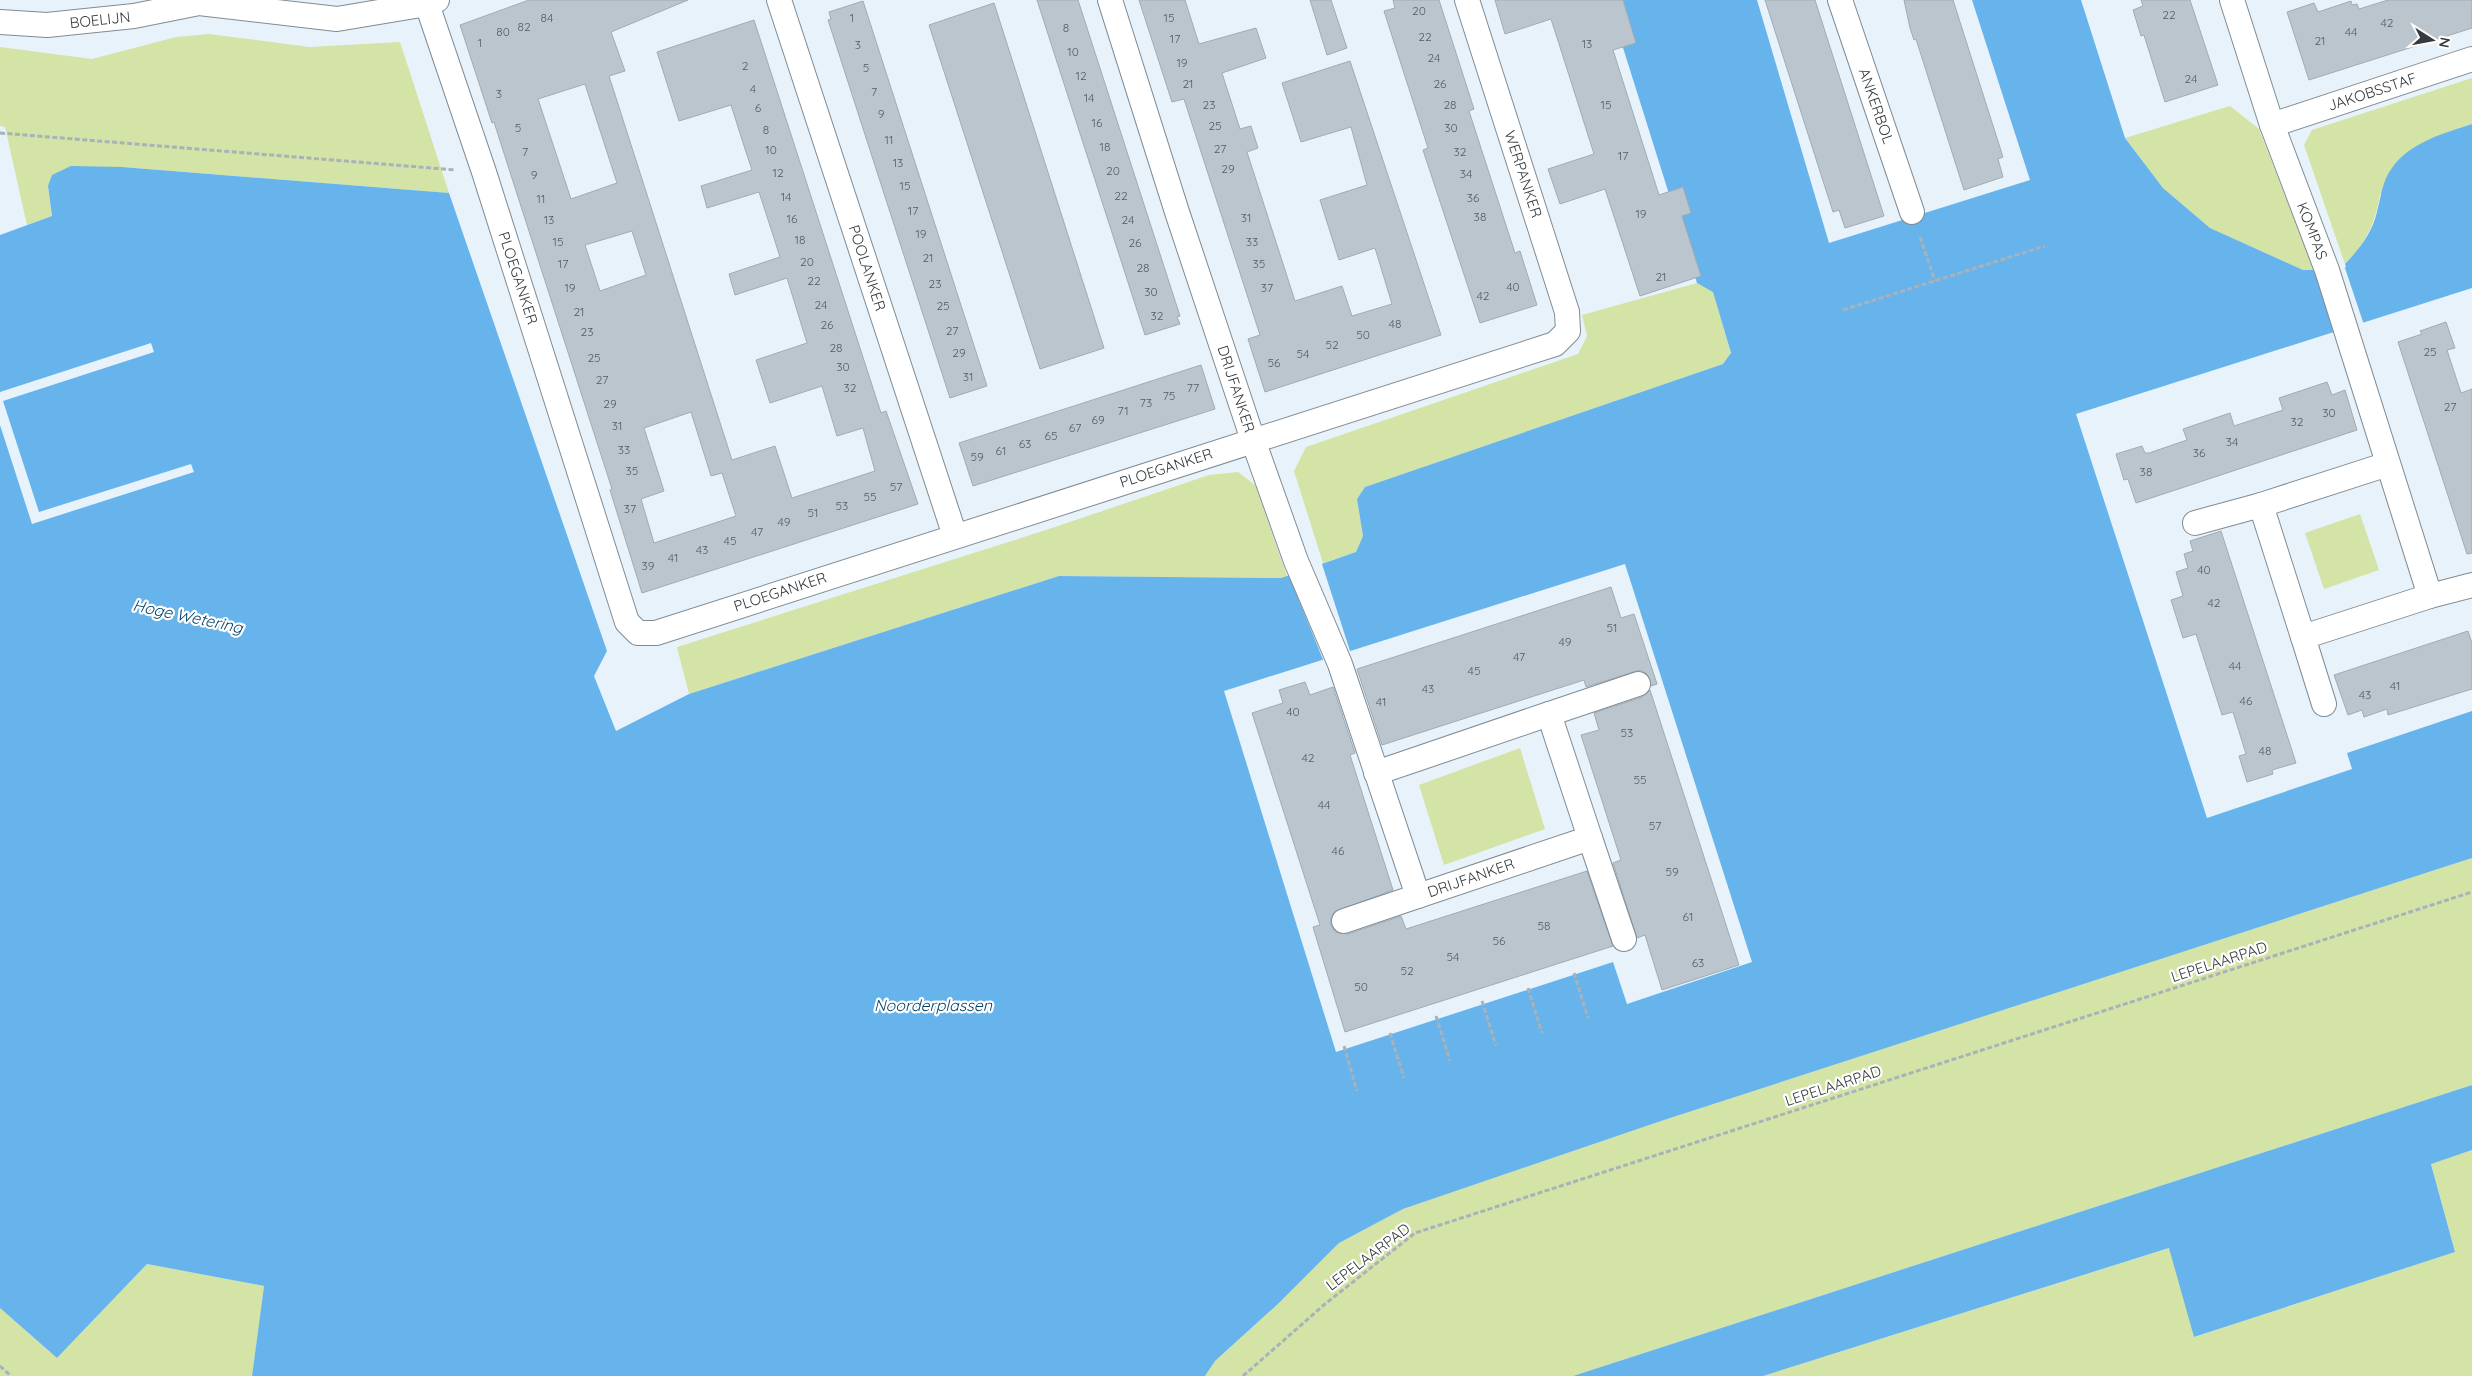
<svg xmlns="http://www.w3.org/2000/svg" width="2472" height="1376" viewBox="0 0 2472 1376" font-family="Quicksand,sans-serif">
	<style>
		.green { fill: #d4e3a6 }
		.water { fill: #67b4ec; fill-rule: evenodd }
		.pier { fill: #e7f2fb }
		.building { fill: #bac5cd; stroke: #a1abb4; fill-rule: evenodd }
		.lines { fill: none; stroke-linecap: round; stroke-linejoin: round }
		.minor-casing { stroke: #808b93; stroke-width: 26 }
		.path { stroke: #a9b2b9; stroke-width: 3; stroke-dasharray: 5 2.5; stroke-linecap: butt }
		.minor { stroke: #fff; stroke-width: 24 }
		.labels { text-anchor: middle; stroke-width: 4.5; stroke-linejoin: round; paint-order: stroke }
		.number-label { font-size: 12px; fill: #565d61 }
		.street-label { font-size: 15px; fill: #353a3d; stroke: #fff }
		.water-label { font-size: 16px; font-style: italic; fill: #024267; stroke: #fff }
	</style>
	<rect width="100%" height="100%" fill="#e7f2fb"/>
	<!-- green -->
	<g class="green">
		<polygon points="209,34 310,47 400,42 449,193 122,167 48,187 52,216 27,225 5,127 0,126 0,47 92,59 176,37"/>
		<path d="M2472 78V124L2450 131 2380 194C2376 223 2365 243 2345 264L2304 145 2312 130Z"/>
		<polygon points="2230,106 2259,129 2314,270 2303,270 2210,228 2163,188 2125,138"/>
		<polygon points="1697,283 1713,291 1731,354 1723,364 1365,487 1357,499 1363,536 1356,552 1323,563 1294,471 1306,447 1578,354 1587,336 1582,315"/>
		<polygon points="1238,472 1255,485 1287,576 1281,578 1059,576 689,694 677,647 1046,530 1209,475"/>
		<polygon points="2360,514 2379,570 2324,589 2305,533"/>
		<polygon points="1520,748 1545,829 1444,865 1419,785"/>
		<polygon points="2472,858 2472,1085 1573,1376 1205,1376 1215,1361 1279,1303 1339,1243 1403,1209 1664,1120"/>
		<polygon points="2472,1150 2472,1376 1763,1376 2170,1248 2195,1337 2455,1252 2431,1163"/>
		<polygon points="147,1264 264,1286 252,1376 0,1376 0,1308 57,1358"/>
	</g>
	<!-- water -->
	<g class="water">
		<path d="M1608 0H1757L1829 243 2030 180 1972 0H2081L2125 138 2163 188 2210 228 2303 270H2314L2317 276 2346 267 2345 264C2360 248 2372 233 2377 212 2381 197 2382 181 2392 168 2409 143 2444 133 2472 124V288L2076 414 2207 818 2352 769 2347 753 2472 711V858L1664 1120 1403 1209 1339 1243 1279 1303 1215 1361 1205 1376H252L264 1286 147 1264 57 1358 0 1308V235L52 216 48 186 52 175 71 166 122 167 449 193 607 651 594 676 616 731 689 694 1059 576 1281 578 1287 576 1356 552 1363 536 1357 499 1365 487 1723 364 1731 353 1713 292 1697 283ZM1625 564 1752 962 1627 1004 1613 962 1336 1052 1224 691Z"/>
		<polygon points="2472,1085 2472,1150 2431,1164 2455,1252 2194,1337 2169,1248 1763,1376 1573,1376"/>
	</g>
	<!-- pier -->
	<g class="pier">
		<polygon points="2344,265 2364,325 2336,334 2316,274"/>
		<polygon points="151,343 154,352 3,401 39,512 191,464 194,472 32,524 0,425 0,392"/>
		<polygon points="1321,561 1351,654 1324,662 1288,573"/>
	</g>
	<!-- building -->
	<g class="building">
		<path d="M529 0H688L611 32 625 71 609 76 732 460 775 446 792 498 875 471 863 428 837 436 822 386 770 403 756 360 807 343 787 278 735 295 729 274 780 257 773 235 759 192 707 208 701 186 752 170 745 149 731 105 679 121 657 52 754 20 881 413 886 411 918 504 642 593 610 490 612 489 509 169 494 122 492 123 460 25ZM585 84 617 183 571 199 538 99ZM632 231 646 275 600 291 585 245ZM691 412 711 476 722 473 736 516 654 543 641 499 664 491 644 428Z"/>
		<polygon points="1037,0 1078,0 1180,316 1177,317 1180,324 1145,335"/>
		<polygon points="1139,0 1185,0 1199,44 1256,28 1266,58 1222,73 1240,129 1251,126 1258,148 1247,152 1295,301 1342,286 1352,316 1392,304 1375,248 1339,260 1320,200 1367,185 1351,127 1301,142 1282,83 1350,61 1441,335 1265,392 1248,339 1260,335 1184,99 1172,102"/>
		<polygon points="1310,0 1331,0 1347,48 1327,55"/>
		<polygon points="1393,0 1439,0 1474,109 1469,111 1515,253 1520,251 1537,305 1480,323 1423,150 1428,148 1384,11 1395,8"/>
		<polygon points="1495,0 1623,0 1636,43 1613,50 1659,195 1683,187 1691,213 1682,216 1701,276 1640,296 1605,189 1560,204 1548,169 1594,154 1568,72 1551,19 1505,34"/>
		<polygon points="1765,0 1815,0 1884,216 1845,228 1839,210 1833,212"/>
		<polygon points="1904,0 1953,0 2003,157 1998,159 2003,177 1964,190 1916,39 1914,40 1910,28"/>
		<polygon points="2141,0 2190,0 2218,85 2165,102 2144,35 2141,36 2133,10 2143,6"/>
		<polygon points="2388,0 2472,0 2472,28 2309,80 2287,12 2314,3 2318,12 2351,1 2352,5 2357,4 2359,9"/>
		<polygon points="863,1 987,386 950,398 828,20 831,19 829,12"/>
		<polygon points="994,3 1104,348 1040,369 929,25"/>
		<polygon points="2446,322 2455,348 2447,350 2461,393 2472,389 2472,553 2467,554 2398,342 2422,334 2420,331"/>
		<polygon points="1201,365 1215,409 973,486 959,443"/>
		<polygon points="2327,382 2332,395 2345,390 2357,430 2136,503 2128,479 2124,480 2116,454 2142,446 2145,453 2149,453 2187,440 2183,429 2230,413 2234,426 2283,410 2279,398"/>
		<polygon points="2221,531 2296,763 2272,770 2273,774 2247,782 2239,756 2246,754 2233,712 2222,715 2196,634 2183,638 2171,600 2183,596 2176,572 2188,568 2184,554 2193,551 2190,541"/>
		<polygon points="1611,587 1621,618 1634,614 1657,684 1651,686 1647,674 1640,670 1586,687 1584,680 1382,745 1357,669"/>
		<polygon points="2468,631 2472,643 2472,689 2388,715 2387,709 2364,717 2362,710 2348,715 2334,675"/>
		<polygon points="1305,682 1310,695 1333,687 1355,753 1350,755 1393,890 1334,912 1331,918 1331,925 1335,932 1348,934 1401,916 1406,929 1587,871 1613,946 1345,1032 1313,927 1320,925 1252,713 1283,703 1279,690"/>
		<polygon points="1650,690 1739,965 1662,990 1645,935 1637,938 1613,863 1621,860 1581,735 1599,730 1594,713 1642,697"/>
	</g>
	<g class="lines">
		<defs>
			<g id="minor">
				<polyline points="779,0 955,536"/>
				<polyline points="1110,0 1177,212 1253,440 1296,561 1340,664 1418,896 1590,838 1549,714 1376,773"/>
				<polyline points="1840,0 1912,212"/>
				<polyline points="2232,0 2272,125 2327,270 2430,596 2303,637 2261,505 2388,464"/>
				<polyline points="427,4 484,172 627,622 638,633 656,633 1555,344 1568,331 1567,312 1467,0"/>
				<polyline points="0,22 47,25 134,16 199,3 337,19 427,4 437,0"/>
				<polyline points="2272,125 2472,59"/>
				<polyline points="2195,523 2261,505"/>
				<polyline points="2430,596 2472,585"/>
				<polyline points="2303,637 2324,704"/>
				<polyline points="1549,714 1638,684"/>
				<polyline points="1590,838 1624,939"/>
				<polyline points="1344,921 1418,896"/>
			</g>
		</defs>
		<!-- minor casing -->
		<use href="#minor" class="minor-casing"/>
		<!-- path -->
		<g class="path">
			<polyline points="0,133 456,170"/>
			<polyline points="1920,237 1935,281"/>
			<polyline points="1843,310 2045,246"/>
			<polyline points="1574,973 1588,1018"/>
			<polyline points="1528,988 1542,1033"/>
			<polyline points="1482,1001 1496,1046"/>
			<polyline points="1436,1016 1450,1061"/>
			<polyline points="1390,1033 1404,1078"/>
			<polyline points="1344,1046 1357,1091"/>
			<polyline points="0,1366 11,1376"/>
			<polyline points="1243,1376 1325,1304 1415,1233 2472,892"/>
		</g>
		<!-- minor -->
		<use href="#minor" class="minor"/>
	</g>
	<g class="labels">
		<!-- number labels -->
		<g class="number-label">
			<text x="1419" y="15">20</text>
			<text x="2169" y="19">22</text>
			<text x="547" y="22">84</text>
			<text x="852" y="22">1</text>
			<text x="1169" y="22">15</text>
			<text x="2387" y="27">42</text>
			<text x="524" y="31">82</text>
			<text x="1066" y="32">8</text>
			<text x="503" y="36">80</text>
			<text x="2351" y="36">44</text>
			<text x="1425" y="41">22</text>
			<text x="1175" y="43">17</text>
			<text x="2320" y="45">21</text>
			<text x="480" y="47">1</text>
			<text x="1587" y="48">13</text>
			<text x="858" y="49">3</text>
			<text x="1073" y="56">10</text>
			<text x="1434" y="62">24</text>
			<text x="1182" y="67">19</text>
			<text x="745" y="70">2</text>
			<text x="866" y="72">5</text>
			<text x="1081" y="80">12</text>
			<text x="2191" y="83">24</text>
			<text x="1188" y="88">21</text>
			<text x="1440" y="88">26</text>
			<text x="753" y="93">4</text>
			<text x="874" y="96">7</text>
			<text x="499" y="98">3</text>
			<text x="1089" y="102">14</text>
			<text x="1209" y="109">23</text>
			<text x="1450" y="109">28</text>
			<text x="1606" y="109">15</text>
			<text x="758" y="112">6</text>
			<text x="881" y="118">9</text>
			<text x="1097" y="127">16</text>
			<text x="1215" y="130">25</text>
			<text x="518" y="132">5</text>
			<text x="1451" y="132">30</text>
			<text x="766" y="134">8</text>
			<text x="889" y="144">11</text>
			<text x="1105" y="151">18</text>
			<text x="1220" y="153">27</text>
			<text x="771" y="154">10</text>
			<text x="525" y="156">7</text>
			<text x="1460" y="156">32</text>
			<text x="1623" y="160">17</text>
			<text x="898" y="167">13</text>
			<text x="1228" y="173">29</text>
			<text x="1113" y="175">20</text>
			<text x="778" y="177">12</text>
			<text x="1466" y="178">34</text>
			<text x="534" y="179">9</text>
			<text x="905" y="190">15</text>
			<text x="1121" y="200">22</text>
			<text x="786" y="201">14</text>
			<text x="1473" y="202">36</text>
			<text x="541" y="203">11</text>
			<text x="913" y="215">17</text>
			<text x="1641" y="218">19</text>
			<text x="1480" y="221">38</text>
			<text x="1246" y="222">31</text>
			<text x="792" y="223">16</text>
			<text x="549" y="224">13</text>
			<text x="1128" y="224">24</text>
			<text x="921" y="238">19</text>
			<text x="800" y="244">18</text>
			<text x="558" y="246">15</text>
			<text x="1252" y="246">33</text>
			<text x="1135" y="247">26</text>
			<text x="928" y="262">21</text>
			<text x="807" y="266">20</text>
			<text x="563" y="268">17</text>
			<text x="1259" y="268">35</text>
			<text x="1143" y="272">28</text>
			<text x="1661" y="281">21</text>
			<text x="814" y="285">22</text>
			<text x="935" y="288">23</text>
			<text x="1513" y="291">40</text>
			<text x="570" y="292">19</text>
			<text x="1267" y="292">37</text>
			<text x="1151" y="296">30</text>
			<text x="1483" y="300">42</text>
			<text x="821" y="309">24</text>
			<text x="943" y="310">25</text>
			<text x="579" y="316">21</text>
			<text x="1157" y="320">32</text>
			<text x="1395" y="328">48</text>
			<text x="827" y="329">26</text>
			<text x="952" y="335">27</text>
			<text x="587" y="336">23</text>
			<text x="1363" y="339">50</text>
			<text x="1332" y="349">52</text>
			<text x="836" y="352">28</text>
			<text x="2430" y="356">25</text>
			<text x="959" y="357">29</text>
			<text x="1303" y="358">54</text>
			<text x="594" y="362">25</text>
			<text x="1274" y="367">56</text>
			<text x="843" y="371">30</text>
			<text x="968" y="381">31</text>
			<text x="602" y="384">27</text>
			<text x="850" y="392">32</text>
			<text x="1193" y="392">77</text>
			<text x="1169" y="400">75</text>
			<text x="1146" y="407">73</text>
			<text x="610" y="408">29</text>
			<text x="2450" y="411">27</text>
			<text x="1123" y="415">71</text>
			<text x="2329" y="417">30</text>
			<text x="1098" y="424">69</text>
			<text x="2297" y="426">32</text>
			<text x="617" y="430">31</text>
			<text x="1075" y="432">67</text>
			<text x="1051" y="440">65</text>
			<text x="2232" y="446">34</text>
			<text x="1025" y="448">63</text>
			<text x="624" y="454">33</text>
			<text x="1001" y="455">61</text>
			<text x="2199" y="457">36</text>
			<text x="977" y="461">59</text>
			<text x="632" y="475">35</text>
			<text x="2146" y="476">38</text>
			<text x="896" y="491">57</text>
			<text x="870" y="501">55</text>
			<text x="842" y="510">53</text>
			<text x="630" y="513">37</text>
			<text x="813" y="517">51</text>
			<text x="784" y="526">49</text>
			<text x="757" y="536">47</text>
			<text x="730" y="545">45</text>
			<text x="702" y="554">43</text>
			<text x="673" y="562">41</text>
			<text x="648" y="570">39</text>
			<text x="2204" y="574">40</text>
			<text x="2214" y="607">42</text>
			<text x="1612" y="632">51</text>
			<text x="1565" y="646">49</text>
			<text x="1519" y="661">47</text>
			<text x="2235" y="670">44</text>
			<text x="1474" y="675">45</text>
			<text x="2395" y="690">41</text>
			<text x="1428" y="693">43</text>
			<text x="2365" y="699">43</text>
			<text x="2246" y="705">46</text>
			<text x="1381" y="706">41</text>
			<text x="1293" y="716">40</text>
			<text x="1627" y="737">53</text>
			<text x="2265" y="755">48</text>
			<text x="1308" y="762">42</text>
			<text x="1640" y="784">55</text>
			<text x="1324" y="809">44</text>
			<text x="1655" y="830">57</text>
			<text x="1338" y="855">46</text>
			<text x="1672" y="876">59</text>
			<text x="1688" y="921">61</text>
			<text x="1544" y="930">58</text>
			<text x="1499" y="945">56</text>
			<text x="1453" y="961">54</text>
			<text x="1698" y="967">63</text>
			<text x="1407" y="975">52</text>
			<text x="1361" y="991">50</text>
		</g>
		<!-- street labels -->
		<g class="street-label">
			<text transform="translate(100 20) rotate(-6)" y="5">BOELIJN</text>
			<text transform="translate(2372 92) rotate(-18)" y="5">JAKOBSSTAF</text>
			<text transform="translate(1876 106) rotate(71)" y="5">ANKERBOL</text>
			<text transform="translate(1523 174) rotate(72)" y="5">WERPANKER</text>
			<text transform="translate(2312 231) rotate(69)" y="5">KOMPAS</text>
			<text transform="translate(867 268) rotate(72)" y="5">POOLANKER</text>
			<text transform="translate(518 278) rotate(72)" y="5">PLOEGANKER</text>
			<text transform="translate(1236 389) rotate(72)" y="5">DRIJFANKER</text>
			<text transform="translate(1166 468) rotate(-18)" y="5">PLOEGANKER</text>
			<text transform="translate(780 592) rotate(-18)" y="5">PLOEGANKER</text>
			<text transform="translate(1471 878) rotate(-19)" y="5">DRIJFANKER</text>
			<text transform="translate(2219 962) rotate(-18)" y="5">LEPELAARPAD</text>
			<text transform="translate(1833 1086) rotate(-18)" y="5">LEPELAARPAD</text>
			<text transform="translate(1368 1257) rotate(-37)" y="5">LEPELAARPAD</text>
		</g>
		<!-- water labels -->
		<g class="water-label">
			<text transform="translate(188 616) rotate(12)" y="6">Hoge Wetering</text>
			<text x="933" y="1011">Noorderplassen</text>
		</g>
	</g>
	<!-- north arrow -->
	<g transform="translate(2432 40) rotate(101)" stroke="#ffffff" stroke-width="4" paint-order="stroke">
	<path d="M0-4L9 19L0 12L-9 19Z" fill="#353a3d"/>
	<text y="-8" font-size="14" font-weight="bold" text-anchor="middle" fill="#353a3d">N</text>
	</g>
</svg>
